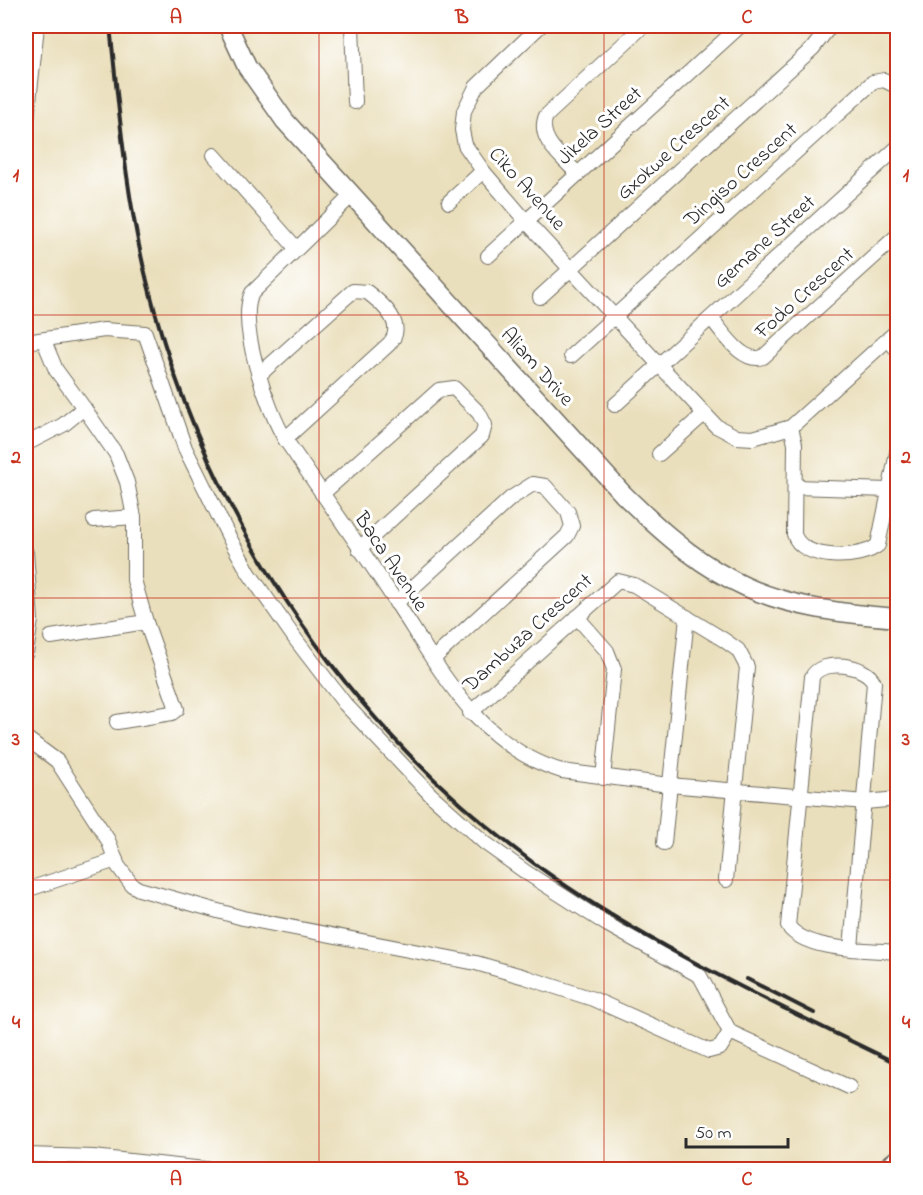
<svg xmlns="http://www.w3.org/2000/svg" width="923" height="1195" viewBox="0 0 923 1195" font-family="'Indie Flower',sans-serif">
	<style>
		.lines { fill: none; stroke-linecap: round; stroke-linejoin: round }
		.minor-casing { stroke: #6e6a5e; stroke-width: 16 }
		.tertiary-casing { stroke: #6e6a5e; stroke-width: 21 }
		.primary-casing { stroke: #6e6a5e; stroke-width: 26 }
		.minor { stroke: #fff; stroke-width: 14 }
		.tertiary { stroke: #fff; stroke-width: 18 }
		.primary { stroke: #fff; stroke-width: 22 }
		.rail { stroke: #2b2b2b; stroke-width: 4 }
		.grid { fill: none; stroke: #c8321e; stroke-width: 1.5; stroke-opacity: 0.55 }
		.labels { text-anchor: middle; stroke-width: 6; stroke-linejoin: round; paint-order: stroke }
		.street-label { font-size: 21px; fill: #2b2b2b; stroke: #fff }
		.neatline { fill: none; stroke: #c8321e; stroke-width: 2 }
		.grid-label { font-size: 20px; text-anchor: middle; font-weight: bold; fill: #c8321e }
	</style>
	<rect width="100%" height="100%" fill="#fff"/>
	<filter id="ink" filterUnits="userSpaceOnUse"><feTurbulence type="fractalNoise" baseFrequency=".0167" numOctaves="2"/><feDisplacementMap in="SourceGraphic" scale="12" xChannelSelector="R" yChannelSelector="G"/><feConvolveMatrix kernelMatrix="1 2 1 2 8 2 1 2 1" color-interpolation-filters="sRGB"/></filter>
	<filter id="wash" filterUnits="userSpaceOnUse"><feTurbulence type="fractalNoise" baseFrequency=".008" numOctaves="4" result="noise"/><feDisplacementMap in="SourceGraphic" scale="24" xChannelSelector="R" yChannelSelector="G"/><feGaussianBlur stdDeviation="1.35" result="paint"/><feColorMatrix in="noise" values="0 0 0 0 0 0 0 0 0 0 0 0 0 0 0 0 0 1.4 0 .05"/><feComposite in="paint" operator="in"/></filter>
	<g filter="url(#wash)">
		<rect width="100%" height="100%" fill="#eadfbc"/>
	</g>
	<g filter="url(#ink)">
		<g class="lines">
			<defs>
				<g id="minor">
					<polyline points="352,26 355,102"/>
					<polyline points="540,26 476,87 464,111 462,130 465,145 483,171 525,220 716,426 737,437 753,438 791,427 898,330"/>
					<polyline points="26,129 37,26"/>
					<polyline points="214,155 296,248"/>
					<path d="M578 174C563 158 536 139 546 116L643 26"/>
					<path d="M351 196 252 293C237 324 268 411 285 439 322 493 360 547 396 602 441 670 478 746 562 771L669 785 865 802 898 799"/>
					<polyline points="449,202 483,171"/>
					<polyline points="488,256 740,26"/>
					<polyline points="540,297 813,48 830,26"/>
					<path d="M711 318C723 332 742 364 763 357L898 235"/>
					<polyline points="888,339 898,351"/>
					<polyline points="44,341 56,370 84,408"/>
					<polyline points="26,342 104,330 145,333 185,448 229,537 249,573 296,640 345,704 431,795 485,843 527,873 608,925 700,976 730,1032"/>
					<polyline points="571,356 873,82 884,80 898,87"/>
					<path d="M259 375 353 291 367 292C383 304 407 325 389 344L285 439"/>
					<polyline points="615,405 898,147"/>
					<path d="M791 427 795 444 794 534C801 561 861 560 878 545L898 448"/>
					<polyline points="26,444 63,425 84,408 116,454 127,482 134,517 134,580 146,622 177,709 172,713 117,722"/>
					<polyline points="659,454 704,414"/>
					<polyline points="796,487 888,490"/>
					<polyline points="322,494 439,390 454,388 479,413 485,425 482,436 359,549"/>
					<polyline points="94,520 134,517"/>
					<polyline points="26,552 31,620 26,653"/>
					<polyline points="396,603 511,498 533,484 545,486 568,512 572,526 567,536 433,659"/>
					<polyline points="577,617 607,651 614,669 603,778"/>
					<polyline points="51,637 146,622"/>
					<polyline points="470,713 618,581 634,585 724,640 738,650 747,667 726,880"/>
					<polyline points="26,738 57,761 108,840 118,866 132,885 139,889 243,918 476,963 525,977 593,999 709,1051 720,1048 730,1032 849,1087"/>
					<polyline points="664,843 687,617"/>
					<polyline points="26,890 116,860"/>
					<path d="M851 948 874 683C867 664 821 658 812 677L788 926C807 952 867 949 898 952"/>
					<polyline points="26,1155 93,1157 214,1170"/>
				</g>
				<path id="tertiary" d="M228 26 247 67 285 121 623 494C717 587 767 608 898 618"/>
				<polyline id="primary" points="888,1170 898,1162"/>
			</defs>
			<!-- minor casing -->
			<use href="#minor" class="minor-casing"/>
			<!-- tertiary casing -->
			<use href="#tertiary" class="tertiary-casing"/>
			<!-- primary casing -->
			<use href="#primary" class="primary-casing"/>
			<!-- minor -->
			<use href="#minor" class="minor"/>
			<!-- tertiary -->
			<use href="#tertiary" class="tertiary"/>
			<!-- primary -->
			<use href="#primary" class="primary"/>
			<!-- rail -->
			<g class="rail">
				<path d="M110 26C119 111 126 197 147 281 207 526 357 744 566 886 670 956 786 1009 898 1064"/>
				<polyline points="747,979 814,1013"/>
			</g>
		</g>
	</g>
	<!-- grid -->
	<path class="grid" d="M319 26V1170M604 26V1170M26 315H898M26 598H898M26 880H898"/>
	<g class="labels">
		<!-- street labels -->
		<g class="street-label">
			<text transform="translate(599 125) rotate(-42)" y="7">Jikela Street</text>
			<text transform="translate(673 147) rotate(-42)" y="7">Gxokwe Crescent</text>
			<text transform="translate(740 174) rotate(-42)" y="7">Dingiso Crescent</text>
			<text transform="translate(528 188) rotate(48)" y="7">Ciko Avenue</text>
			<text transform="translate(764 241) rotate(-42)" y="7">Gemane Street</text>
			<text transform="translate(804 292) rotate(-42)" y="7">Fodo Crescent</text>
			<text transform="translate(538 366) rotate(48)" y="7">Aliam Drive</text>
			<text transform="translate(392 561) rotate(56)" y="7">Baca Avenue</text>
			<text transform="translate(527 632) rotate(-42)" y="7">Dambuza Crescent</text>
		</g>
	</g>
	<!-- margin -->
	<rect width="923" height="1195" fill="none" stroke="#fff" stroke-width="66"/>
	<!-- scale -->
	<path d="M686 1138v9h102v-9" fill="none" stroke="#2b2b2b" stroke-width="3"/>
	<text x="695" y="1138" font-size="18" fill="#2b2b2b" stroke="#ffffff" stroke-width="4.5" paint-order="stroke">50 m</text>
	<rect x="33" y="33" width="857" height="1129" class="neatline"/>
	<g class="grid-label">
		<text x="176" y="23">A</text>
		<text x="462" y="23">B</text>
		<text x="747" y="23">C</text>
		<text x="16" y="181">1</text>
		<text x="906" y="181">1</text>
		<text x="16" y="463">2</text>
		<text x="906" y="463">2</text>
		<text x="16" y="745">3</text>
		<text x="906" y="745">3</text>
		<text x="16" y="1028">4</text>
		<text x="906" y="1028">4</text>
		<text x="176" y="1185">A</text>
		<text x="462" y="1185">B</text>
		<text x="747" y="1185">C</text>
	</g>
</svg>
